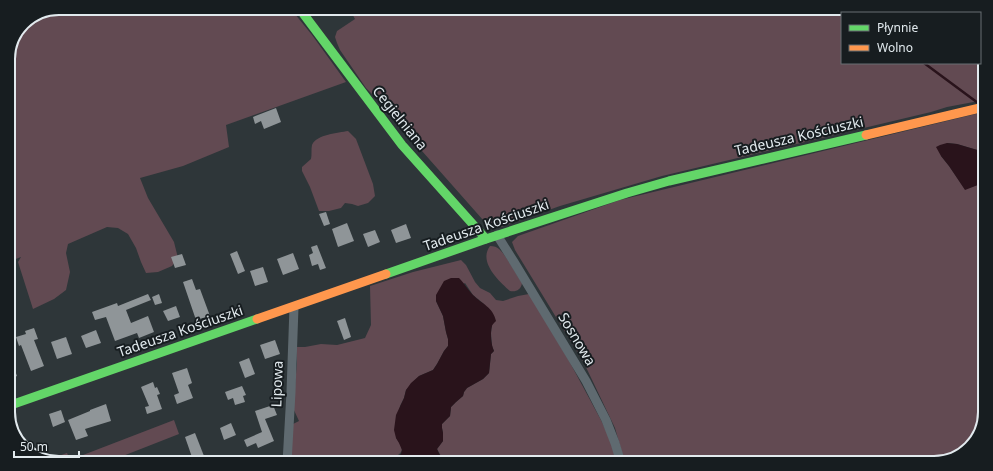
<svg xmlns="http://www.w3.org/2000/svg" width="993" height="471" viewBox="0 0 993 471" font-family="'Noto Sans',sans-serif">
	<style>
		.green { fill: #624a52 }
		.water { fill: #29131b }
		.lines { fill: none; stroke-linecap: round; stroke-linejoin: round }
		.stream { stroke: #29131b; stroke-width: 2.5 }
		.building { fill: #8f9598 }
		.street { stroke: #5f6a70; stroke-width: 9 }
		.fast { stroke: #63d668; stroke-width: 9 }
		.slow { stroke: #ff974d; stroke-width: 9 }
		.labels { text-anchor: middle; stroke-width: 4; stroke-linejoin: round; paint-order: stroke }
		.street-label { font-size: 14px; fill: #e2eaee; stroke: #171d20 }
		.rim { fill: none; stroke: #e2eaee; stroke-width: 2 }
	</style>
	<rect width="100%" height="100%" fill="#2e3639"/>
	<!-- green -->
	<g class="green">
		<polygon points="59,8 207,8 206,14 223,8 290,8 312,35 346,82 226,125 229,147 183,166 140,178 148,198 174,242 178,258 172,266 158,272 146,273 141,262 136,248 128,234 118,228 107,227 68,244 66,253 70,272 66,290 54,299 33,309 18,262 21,257 8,262 8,56 23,23"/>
		<path d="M349 8H934L956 13H842V63H980V41L985 56 984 100 947 107 931 112 662 176 560 206 501 227C492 227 490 225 483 220L399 125 383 105 366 88 340 50 337 43 335 37 337 31 355 19Z"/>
		<polygon points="984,112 984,152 957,144 947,143 941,156 949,166 965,189 983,183 980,434 962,455 934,463 625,463 615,428 584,363 515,250 512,242 518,236 620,200"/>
		<path d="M348 131 356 139 373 184 375 196 368 203 358 206 352 204 345 203 341 208 329 211H319L310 187 302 171V167L311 159C312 155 311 149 312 145 317 134 338 133 348 131Z"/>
		<path d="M490 246C494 246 497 247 499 249 507 256 516 274 522 283 521 290 516 292 510 291 499 281 478 262 490 246Z"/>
		<path d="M461 260 466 265 475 282 480 288 490 293 496 300 503 301 518 296 529 294 568 359 602 422 611 442 617 463H449L448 460 441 456 437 449 443 441V433L442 428V424L450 416 451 407 456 402 463 396 464 392 467 388 483 379 489 373 491 354 494 351 492 346 491 333 492 325 484 304 473 295 465 283 436 301 443 316 446 332 448 339V346L444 351 437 364 433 370 419 376 406 390 404 398 400 406 396 438C408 454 399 451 391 463H289L293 424 299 421 293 408 297 363 296 347H305L321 344 337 345 365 338 371 325 370 286 413 272Z"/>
		<polygon points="174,420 179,434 105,463 59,463 47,460 67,453 70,460"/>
	</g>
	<!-- water -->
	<g class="water">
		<polygon points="947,143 957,144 984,152 983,183 965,190 949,166 941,156 936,147 940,145"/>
		<path d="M451 278H459C465 284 468 290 473 295 482 304 493 307 496 321 495 322 492 325 492 326 490 333 491 344 494 351L491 354 489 373 483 379 467 388 464 392 463 396 456 402 451 407 450 416 442 424V428L443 433V441L437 449C439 453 440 458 445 456L448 460 449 463H391L395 458 401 454 402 450 399 443 396 438 394 430 396 415 404 398 406 390 411 383 419 376 433 370 437 364 444 351 448 346V339L446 332 443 316 436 301V295L444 281Z"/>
	</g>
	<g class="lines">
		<!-- stream -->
		<g class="stream">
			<polyline points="851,8 858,13"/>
			<polyline points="924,63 978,103"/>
		</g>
	</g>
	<!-- building -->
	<g class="building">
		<polygon points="276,108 281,122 264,129 261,121 255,124 253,117"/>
		<polygon points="326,212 330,224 324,226 319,214"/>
		<polygon points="347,223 354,241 338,247 332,229"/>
		<polygon points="406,224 411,238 396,243 391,230"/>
		<polygon points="375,230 380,242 368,247 363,234"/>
		<polygon points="317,245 326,268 320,270 318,264 312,266 309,255 313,253 311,247"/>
		<polygon points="237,251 245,271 238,274 230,254"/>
		<polygon points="293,253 299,269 283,275 277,259"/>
		<polygon points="182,254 186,265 175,268 171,257"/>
		<polygon points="263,267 268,282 255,286 250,271"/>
		<polygon points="192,279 196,290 200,289 210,316 196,320 183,282"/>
		<polygon points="148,294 151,300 126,310 131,323 148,316 154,332 139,338 137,333 115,341 106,317 95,320 92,312 117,303 118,306"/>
		<polygon points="159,294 162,303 155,305 152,297"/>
		<polygon points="176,306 180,317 168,321 163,311"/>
		<polygon points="345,318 351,337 344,340 337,321"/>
		<polygon points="34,328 38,339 34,340 44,366 31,371 21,345 19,346 16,337 26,334 25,331"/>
		<polygon points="96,330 101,343 86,348 81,336"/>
		<polygon points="66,337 72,354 57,359 51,342"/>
		<polygon points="275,340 280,354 265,359 260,345"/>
		<polygon points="8,354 9,354 17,376 8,380"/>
		<polygon points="249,358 255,374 245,378 239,362"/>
		<polygon points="187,368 192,383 188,385 193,398 177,404 174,395 179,393 172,373"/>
		<polygon points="153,382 155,388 157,387 160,394 157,395 162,409 147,414 145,407 149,406 141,387"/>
		<polygon points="242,386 246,395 243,396 245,402 235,405 233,398 228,400 225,392"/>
		<polygon points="106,404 111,421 85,429 88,436 76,440 68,420 90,411 90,410"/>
		<polygon points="273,405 277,415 265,419 274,441 258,448 256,443 247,447 244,440 262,432 255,411"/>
		<polygon points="61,410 65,422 53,427 49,414"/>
		<polygon points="231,423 236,435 224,440 220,428"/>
		<polygon points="195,433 204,456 193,460 185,437"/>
	</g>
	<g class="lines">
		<!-- street -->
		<g class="street">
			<polyline points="497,235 514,262 586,381 606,420 615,443 621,463"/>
			<polyline points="287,463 291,392 294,307"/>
		</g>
		<!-- fast -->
		<g class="fast">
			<polyline points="299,8 402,145 486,239"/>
			<polyline points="386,274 486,239 627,193 669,181 866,135"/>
			<polyline points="8,406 257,319"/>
		</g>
		<!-- slow -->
		<g class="slow">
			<polyline points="866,135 984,107"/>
			<polyline points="257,319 386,274"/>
		</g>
	</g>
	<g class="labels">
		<!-- street labels -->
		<g class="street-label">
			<text transform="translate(400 118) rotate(51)" y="5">Cegielniana</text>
			<text transform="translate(799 136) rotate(-13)" y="5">Tadeusza Kościuszki</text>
			<text transform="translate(486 225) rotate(-19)" y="5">Tadeusza Kościuszki</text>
			<text transform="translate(180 331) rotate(-19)" y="5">Tadeusza Kościuszki</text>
			<text transform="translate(577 339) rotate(59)" y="5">Sosnowa</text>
			<text transform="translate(277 384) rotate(-88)" y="5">Lipowa</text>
		</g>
	</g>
	<!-- crop -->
	<path d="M0 0H993V471H0ZM59 15H934A44 44 0 0 1 978 59V412A44 44 0 0 1 934 456H59A44 44 0 0 1 15 412V59A44 44 0 0 1 59 15Z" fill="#171d20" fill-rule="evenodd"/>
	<path class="rim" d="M59 15H934A44 44 0 0 1 978 59V412A44 44 0 0 1 934 456H59A44 44 0 0 1 15 412V59A44 44 0 0 1 59 15Z"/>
	<!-- legend -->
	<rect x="841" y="12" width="140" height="52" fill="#171d20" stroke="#686f72"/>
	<rect x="849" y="25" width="20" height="6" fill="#63d668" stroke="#686f72"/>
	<text x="877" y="32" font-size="12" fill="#e2eaee">Płynnie</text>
	<rect x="849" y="45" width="20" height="6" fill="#ff974d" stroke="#686f72"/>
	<text x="877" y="52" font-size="12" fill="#e2eaee">Wolno</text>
	<!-- scale -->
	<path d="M14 451v6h65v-6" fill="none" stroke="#e2eaee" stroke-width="2"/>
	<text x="20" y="451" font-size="12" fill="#e2eaee" stroke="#171d20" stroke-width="3" paint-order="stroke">50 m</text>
</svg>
